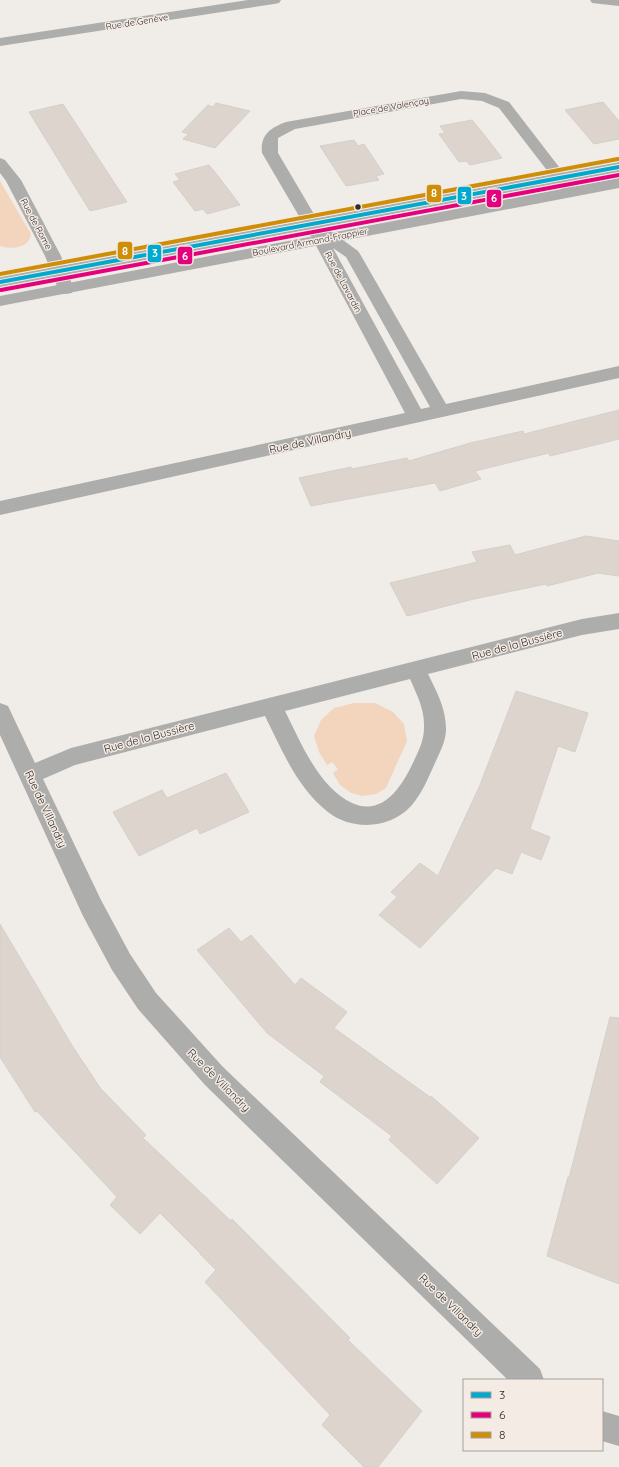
<svg xmlns="http://www.w3.org/2000/svg" width="619" height="1467" viewBox="0 0 619 1467" font-family="Quicksand,sans-serif">
	<style>
		.green { fill: #f3d5be }
		.building { fill: #ddd4cd; stroke: #d3d0cc }
		.lines { fill: none; stroke-linecap: round; stroke-linejoin: round }
		.minor { fill: #adadac; fill-rule: evenodd }
		.tertiary { fill: #adadac; fill-rule: evenodd }
		.bus-1-casing { stroke: #f4ebe4; stroke-width: 6 }
		.bus-2-casing { stroke: #f4ebe4; stroke-width: 6 }
		.bus-3-casing { stroke: #f4ebe4; stroke-width: 6 }
		.bus-1 { stroke: #00a9ce; stroke-width: 4 }
		.bus-2 { stroke: #e5007d; stroke-width: 4 }
		.bus-3 { stroke: #cf8e08; stroke-width: 4 }
		.bus-dot { fill: #302c29; stroke: #f4ebe4; stroke-width: 1.5 }
		.labels { text-anchor: middle; stroke-width: 3; stroke-linejoin: round; paint-order: stroke }
		.far-street-label { font-size: 9px; fill: #302c29; stroke: #f4ebe4 }
		.street-label { font-size: 11px; fill: #302c29; stroke: #f4ebe4 }
		.line-badge { stroke: #f4ebe4; stroke-width: 1.5 }
		.badge-label { font-size: 11px; text-anchor: middle; font-weight: bold; fill: #fff }
	</style>
	<rect width="100%" height="100%" fill="#f0ece8"/>
	<!-- green -->
	<g class="green">
		<path d="M0 181 31 234C30 248 11 250 0 246Z"/>
		<polygon points="354,703 375,703 393,712 404,724 407,741 386,788 376,794 362,796 351,793 340,785 333,773 338,769 332,762 327,765 319,752 314,736 321,720 334,708"/>
	</g>
	<!-- building -->
	<g class="building">
		<polygon points="603,102 619,121 619,139 594,144 565,110"/>
		<polygon points="216,103 250,111 215,148 183,139 189,134 182,132 208,105 213,107"/>
		<polygon points="63,104 100,161 127,202 90,211 29,112"/>
		<polygon points="472,120 486,137 502,158 470,165 466,161 459,162 439,134 445,133 440,126"/>
		<polygon points="354,140 358,146 364,144 384,174 376,176 379,180 346,186 320,146"/>
		<polygon points="209,165 218,176 240,205 207,214 203,209 195,211 173,182 180,180 175,174"/>
		<polygon points="619,410 619,439 550,456 549,453 475,471 481,479 440,491 435,483 311,506 299,478 351,467 352,469 407,458 409,461 470,443 523,431 524,434"/>
		<polygon points="586,536 619,541 619,576 598,573 547,586 546,584 474,599 407,616 390,583 477,562 472,552 510,545 515,555"/>
		<polygon points="516,691 588,713 575,752 558,746 530,829 550,837 541,860 521,852 512,874 496,868 420,948 379,915 397,897 391,892 420,863 438,876 480,785"/>
		<polygon points="226,773 249,812 200,834 197,828 139,856 113,812 162,790 167,798"/>
		<polygon points="0,924 73,1047 101,1089 146,1135 143,1138 231,1221 232,1219 350,1338 348,1340 422,1411 378,1467 364,1467 322,1425 330,1415 205,1282 216,1270 200,1254 200,1253 160,1213 140,1234 110,1205 117,1197 37,1111 35,1112 0,1057"/>
		<polygon points="229,928 241,942 251,935 295,985 301,978 347,1012 334,1028 430,1097 431,1096 479,1138 437,1184 389,1140 392,1136 320,1082 324,1076 267,1033 197,950"/>
		<polygon points="610,1017 619,1018 619,1284 547,1256 568,1177 569,1178"/>
	</g>
	<g class="lines">
		<!-- minor -->
		<g class="minor">
			<polygon points="248,0 281,0 279,3 274,4 0,46 0,38"/>
			<polygon points="590,0 619,0 619,6 592,3"/>
			<path d="M461 91 485 93 509 102 576 189 579 192 576 195 571 197 566 195 499 108 482 101 461 99 295 129 278 138V153L321 226 325 227 358 251 360 254 446 404 619 366V378L0 515V501L405 413 313 240 262 153C260 135 270 128 286 122ZM333 248 346 257 430 407 421 409Z"/>
			<polygon points="0,158 5,160 21,180 61,256 74,289 72,293 66,294 60,293 58,289 45,256 6,181 0,173"/>
			<path d="M619 613V629L582 635 428 674C437 692 446 709 446 729 446 741 440 752 435 763 428 778 422 794 411 806 390 829 352 831 328 812 297 788 282 750 265 716L75 765 43 779 101 900 130 954 156 993 223 1067 540 1369 544 1380H508L205 1085 138 1009 112 970 83 916 0 735V703L8 706 35 763 71 748 582 619ZM410 679C417 695 425 710 424 728 424 741 418 752 413 763 402 786 383 817 352 803 319 788 300 741 285 711Z"/>
			<polygon points="602,1411 619,1416 619,1446 602,1441"/>
		</g>
		<!-- tertiary -->
		<g class="tertiary">
			<polygon points="619,162 619,172 0,287 0,277"/>
			<polygon points="619,178 619,188 0,306 0,296"/>
		</g>
		<defs>
			<polyline id="bus-1" points="0,282 619,167"/>
			<polyline id="bus-2" points="1,290 619,175"/>
			<polyline id="bus-3" points="0,274 618,159"/>
		</defs>
		<!-- bus-1 casing -->
		<use href="#bus-1" class="bus-1-casing"/>
		<!-- bus-2 casing -->
		<use href="#bus-2" class="bus-2-casing"/>
		<!-- bus-3 casing -->
		<use href="#bus-3" class="bus-3-casing"/>
		<!-- bus-1 -->
		<use href="#bus-1" class="bus-1"/>
		<!-- bus-2 -->
		<use href="#bus-2" class="bus-2"/>
		<!-- bus-3 -->
		<use href="#bus-3" class="bus-3"/>
	</g>
	<!-- markers -->
	<circle class="bus-dot" cx="358" cy="207" r="3.5"/>
	<g class="labels">
		<!-- far-street labels -->
		<g class="far-street-label">
			<text transform="translate(137 22) rotate(-9)" y="3">Rue de Genève</text>
			<text transform="translate(391 107) rotate(-10)" y="3">Place de Valençay</text>
			<text transform="translate(36 224) rotate(62)" y="3">Rue de Rome</text>
			<text transform="translate(310 242) rotate(-11)" y="3">Boulevard Armand-Frappier</text>
			<text transform="translate(343 282) rotate(62)" y="3">Rue de Lavardin</text>
		</g>
		<!-- street labels -->
		<g class="street-label">
			<text transform="translate(310 441) rotate(-12)" y="4">Rue de Villandry</text>
			<text transform="translate(517 644) rotate(-15)" y="4">Rue de la Bussière</text>
			<text transform="translate(149 737) rotate(-15)" y="4">Rue de la Bussière</text>
			<text transform="translate(46 809) rotate(65)" y="4">Rue de Villandry</text>
			<text transform="translate(219 1080) rotate(45)" y="4">Rue de Villandry</text>
			<text transform="translate(451 1305) rotate(44)" y="4">Rue de Villandry</text>
		</g>
	</g>
	<g class="line-badge">
		<rect x="426" y="184" width="16" height="19" rx="4" fill="#cf8e08"/>
		<rect x="457" y="186" width="15" height="19" rx="4" fill="#00a9ce"/>
		<rect x="486" y="189" width="16" height="19" rx="4" fill="#e5007d"/>
		<rect x="117" y="241" width="16" height="19" rx="4" fill="#cf8e08"/>
		<rect x="147" y="244" width="15" height="19" rx="4" fill="#00a9ce"/>
		<rect x="177" y="246" width="16" height="19" rx="4" fill="#e5007d"/>
	</g>
	<g class="badge-label">
		<text x="434" y="197">8</text>
		<text x="464" y="200">3</text>
		<text x="494" y="202">6</text>
		<text x="125" y="255">8</text>
		<text x="155" y="257">3</text>
		<text x="185" y="260">6</text>
	</g>
	<!-- legend -->
	<rect x="463" y="1379" width="140" height="72" fill="#f4ebe4" stroke="#a69f99"/>
	<rect x="471" y="1392" width="20" height="6" fill="#00a9ce" stroke="#a69f99"/>
	<text x="499" y="1399" font-size="12" fill="#302c29">3</text>
	<rect x="471" y="1412" width="20" height="6" fill="#e5007d" stroke="#a69f99"/>
	<text x="499" y="1419" font-size="12" fill="#302c29">6</text>
	<rect x="471" y="1432" width="20" height="6" fill="#cf8e08" stroke="#a69f99"/>
	<text x="499" y="1439" font-size="12" fill="#302c29">8</text>
</svg>
